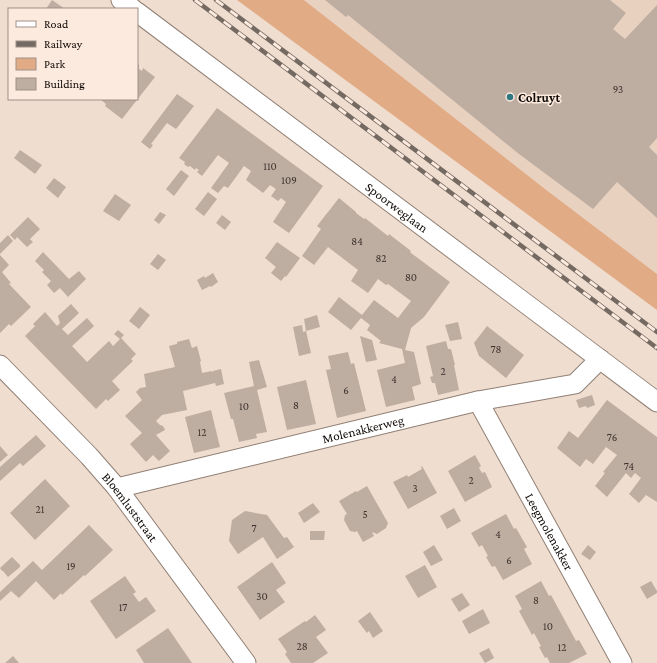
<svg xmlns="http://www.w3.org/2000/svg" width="657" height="663" viewBox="0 0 657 663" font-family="'Crimson Pro',serif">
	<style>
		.built { fill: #e9d1c0 }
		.green { fill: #e1ab85 }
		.building { fill: #beada1 }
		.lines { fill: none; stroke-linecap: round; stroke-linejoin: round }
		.street-casing { stroke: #907f74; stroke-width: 21 }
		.street { stroke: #fff; stroke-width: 19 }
		.rail-casing { stroke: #756a62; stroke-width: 4.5 }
		.rail { stroke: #fceade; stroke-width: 3; stroke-dasharray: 9; stroke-linecap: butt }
		.poi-dot { fill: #307881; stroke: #fceade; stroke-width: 1.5 }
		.labels { text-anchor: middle; stroke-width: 3; stroke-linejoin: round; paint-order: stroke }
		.number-label { font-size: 11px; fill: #3c332e }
		.poi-label { font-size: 13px; font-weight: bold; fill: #100a07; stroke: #fceade; text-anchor: start }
		.street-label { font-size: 13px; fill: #100a07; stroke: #fceade }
	</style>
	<rect width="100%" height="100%" fill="#efddd0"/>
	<!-- built -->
	<polygon class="built" points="304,0 657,0 657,274 545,189"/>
	<!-- green -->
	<polygon class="green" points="237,0 304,0 545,189 657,274 657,310"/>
	<!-- building -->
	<g class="building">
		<polygon points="52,0 65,9 46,9"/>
		<polygon points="325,0 610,0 626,13 613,29 625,39 657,5 657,138 649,147 657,155 657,218 617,182 593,209 519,154 348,15 346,17"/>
		<polygon points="137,63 139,65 139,69 142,71 143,68 155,77 122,119 105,106 106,104 100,99 137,99"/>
		<polygon points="177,94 194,106 176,129 167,123 151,144 153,145 150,149 141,142"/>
		<polygon points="217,108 323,186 289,233 273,222 286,202 281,198 278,201 271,196 276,189 270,185 263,193 246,180 251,171 244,166 228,188 224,186 218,193 211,188 229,163 218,155 202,176 197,172 199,170 196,168 195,170 190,166 188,167 184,164 185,162 179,158"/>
		<polygon points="20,150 42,165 35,174 14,158"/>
		<polygon points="181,170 189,176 174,196 166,189"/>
		<polygon points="54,178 66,187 58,198 46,188"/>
		<polygon points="208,192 217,199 204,216 195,209"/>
		<polygon points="115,194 131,205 119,221 103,211"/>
		<polygon points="339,198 356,212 356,213 364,219 365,218 388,236 389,234 411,251 410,252 411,253 450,282 424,317 411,328 405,350 414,352 421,384 412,387 415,400 386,407 377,370 405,363 402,349 379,343 381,341 367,330 370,325 361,318 351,330 328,312 339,297 362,315 374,300 398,318 411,301 388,284 386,285 378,279 368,293 351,281 358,270 328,247 314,265 302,256 321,229 317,226"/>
		<polygon points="160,212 166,215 159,224 154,220"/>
		<polygon points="222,215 231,222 225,230 216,223"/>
		<polygon points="28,217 40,229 30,239 33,242 27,247 17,237 15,240 10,235"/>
		<polygon points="8,235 13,241 0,254 0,243"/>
		<polygon points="277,242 300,258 286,277 285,276 281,281 271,273 276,267 265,258"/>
		<polygon points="43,252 69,279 79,271 86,279 68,297 60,288 54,293 47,285 51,281 42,272 44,270 35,261"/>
		<polygon points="158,254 166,260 158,270 150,264"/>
		<polygon points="0,255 9,265 2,272 11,283 9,284 31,307 11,326 9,324 0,333"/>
		<polygon points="213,273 218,282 211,287 210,286 202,290 197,280 204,276 205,278"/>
		<polygon points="71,304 79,313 62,329 68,335 87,318 94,326 72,346 87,362 109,341 113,346 120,339 114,334 118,330 124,335 121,338 136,354 131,359 133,361 112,381 120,390 108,401 106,399 96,409 25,336 35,326 33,324 45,312 57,326 60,323 58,316"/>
		<polygon points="140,307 150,315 139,329 129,321"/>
		<polygon points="317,315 320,327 306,331 311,353 299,356 293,327 302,325 303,332 306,331 304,319"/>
		<polygon points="458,322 462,339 450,341 445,325"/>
		<polygon points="487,326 524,355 506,378 479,356 474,343"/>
		<polygon points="360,336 372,340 377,360 366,362"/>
		<polygon points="189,339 192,348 197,346 201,361 200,362 202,373 212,371 213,373 213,371 221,369 224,384 216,386 215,383 183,391 187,410 162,415 156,421 160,425 163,426 165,430 156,435 170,451 159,461 153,455 146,462 130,444 142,433 125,416 142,400 136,392 140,388 146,387 144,374 175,367 169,346 177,344 177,342"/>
		<polygon points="446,341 448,349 451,349 455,365 454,365 459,390 438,395 435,383 432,383 430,377 433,376 426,346"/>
		<polygon points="348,352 351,364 354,363 366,411 337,418 326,370 331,369 328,356"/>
		<polygon points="259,360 267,387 257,390 267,432 256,434 257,438 239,442 233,419 231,419 224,393 254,386 249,362"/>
		<polygon points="306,380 316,424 287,430 277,387"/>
		<polygon points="592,395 595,405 587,408 586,406 579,408 576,400"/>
		<polygon points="607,400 657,437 657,502 646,495 639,503 629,494 641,478 635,473 631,478 626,473 607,497 595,486 605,473 603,472 617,455 606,447 593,464 586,459 580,467 557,448 569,431 578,438"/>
		<polygon points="211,410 220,447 194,453 185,417"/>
		<polygon points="36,435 46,446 23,466 20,463 0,481 0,467"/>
		<polygon points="0,446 8,455 0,462"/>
		<polygon points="475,455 481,466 479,468 482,473 485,472 492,487 465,502 448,471"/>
		<polygon points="422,466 437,493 408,509 393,482 407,475 408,477 422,469 421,467"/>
		<polygon points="45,479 70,506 35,540 10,513"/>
		<polygon points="367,486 388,523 386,528 377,534 372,532 374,536 363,542 357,531 355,532 350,531 344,520 345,515 347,514 339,501 356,491 357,492"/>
		<polygon points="313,503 320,512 304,523 298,513"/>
		<polygon points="454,508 461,521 447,529 440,516"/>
		<polygon points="245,511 267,515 284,538 287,537 294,547 277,559 263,537 238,554 229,541 232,520"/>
		<polygon points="506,514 514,529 516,528 527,547 524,549 532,564 503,580 495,566 492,567 486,557 488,556 482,545 479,547 471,533"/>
		<polygon points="89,525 113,550 85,576 84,575 62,595 61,593 54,600 36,581 19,598 11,591 0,601 0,592 33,561 42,570"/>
		<polygon points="310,531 325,531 324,540 310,540"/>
		<polygon points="434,545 443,560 431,566 423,552"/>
		<polygon points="588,545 596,552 590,560 581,554"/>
		<polygon points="12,557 20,565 20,567 8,577 3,571 2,571 0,568"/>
		<polygon points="272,562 286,583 276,590 285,602 260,620 237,587"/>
		<polygon points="425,565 437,587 418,598 405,576"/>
		<polygon points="125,576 136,592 133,594 139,602 146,597 156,611 116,639 90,601"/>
		<polygon points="541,581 549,596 551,595 576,641 579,640 587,654 569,663 550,663 547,657 545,658 539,647 541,646 534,633 532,635 519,611 522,609 515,596"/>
		<polygon points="651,581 657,591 657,593 647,599 640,587"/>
		<polygon points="462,593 470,605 459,612 451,599"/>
		<polygon points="483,609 490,623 469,634 462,621"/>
		<polygon points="370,612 383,631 373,638 369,631 367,633 358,621"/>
		<polygon points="315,615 326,630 316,637 328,653 313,663 291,663 285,654 287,652 278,639 305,621 306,622"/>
		<polygon points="168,628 181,647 192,663 144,663 136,650"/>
		<polygon points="489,648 494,658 485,663 479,653"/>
		<polygon points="13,656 19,663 5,663"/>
	</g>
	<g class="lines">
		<defs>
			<g id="street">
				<polyline points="121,0 133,9"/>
				<path id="s1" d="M137 12 657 402"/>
				<path id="s2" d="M0 365 89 456 117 488 246 663"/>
				<path id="s3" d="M478 401 622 663"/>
				<path id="s4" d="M117 488 478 401 575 384 600 359"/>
			</g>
		</defs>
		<!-- street casing -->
		<use href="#street" class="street-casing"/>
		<!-- street -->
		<use href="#street" class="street"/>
		<defs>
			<g id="rail">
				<polyline points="195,0 657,348"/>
				<polyline points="216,0 657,332"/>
			</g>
		</defs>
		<!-- rail casing -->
		<use href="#rail" class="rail-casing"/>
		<!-- rail -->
		<use href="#rail" class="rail"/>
	</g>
	<!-- markers -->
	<circle class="poi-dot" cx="510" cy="97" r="4"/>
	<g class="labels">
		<!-- number labels -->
		<g class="number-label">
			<text x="618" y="93">93</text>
			<text x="270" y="170">110</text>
			<text x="289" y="184">109</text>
			<text x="357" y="245">84</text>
			<text x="381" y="262">82</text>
			<text x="411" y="281">80</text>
			<text x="496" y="353">78</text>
			<text x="443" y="375">2</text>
			<text x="394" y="383">4</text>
			<text x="346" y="394">6</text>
			<text x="296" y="409">8</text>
			<text x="244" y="410">10</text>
			<text x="202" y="436">12</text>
			<text x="612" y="441">76</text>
			<text x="629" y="470">74</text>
			<text x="471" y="484">2</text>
			<text x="415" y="492">3</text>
			<text x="40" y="513">21</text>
			<text x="365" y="518">5</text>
			<text x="254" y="532">7</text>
			<text x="498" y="538">4</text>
			<text x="509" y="564">6</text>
			<text x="71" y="570">19</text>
			<text x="262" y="600">30</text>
			<text x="536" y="604">8</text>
			<text x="123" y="611">17</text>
			<text x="548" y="630">10</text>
			<text x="302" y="650">28</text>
			<text x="562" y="651">12</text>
		</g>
		<!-- poi labels -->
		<g class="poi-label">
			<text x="518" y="102">Colruyt</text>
		</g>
		<!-- street labels -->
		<g class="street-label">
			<text dy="5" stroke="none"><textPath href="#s1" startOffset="325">Spoorweglaan</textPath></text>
			<text dy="5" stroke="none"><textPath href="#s4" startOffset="253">Molenakkerweg</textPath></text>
			<text dy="5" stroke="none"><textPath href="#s2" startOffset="193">Bloemluststraat</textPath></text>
			<text dy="5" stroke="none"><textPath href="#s3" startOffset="149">Leegmolenakker</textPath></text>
		</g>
	</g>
	<!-- legend -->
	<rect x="8" y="8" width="130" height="92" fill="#fceade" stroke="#9e9088"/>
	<rect x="16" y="21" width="20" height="6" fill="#ffffff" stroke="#9e9088"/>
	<text x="44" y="28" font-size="12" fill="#100a07">Road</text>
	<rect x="16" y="41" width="20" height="6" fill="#756a62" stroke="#9e9088"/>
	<text x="44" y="48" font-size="12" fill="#100a07">Railway</text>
	<rect x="16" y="58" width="20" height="12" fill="#e1ab85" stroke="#9e9088"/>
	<text x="44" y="68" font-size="12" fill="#100a07">Park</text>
	<rect x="16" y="78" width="20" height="12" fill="#beada1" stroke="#9e9088"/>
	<text x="44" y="88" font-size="12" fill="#100a07">Building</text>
</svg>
